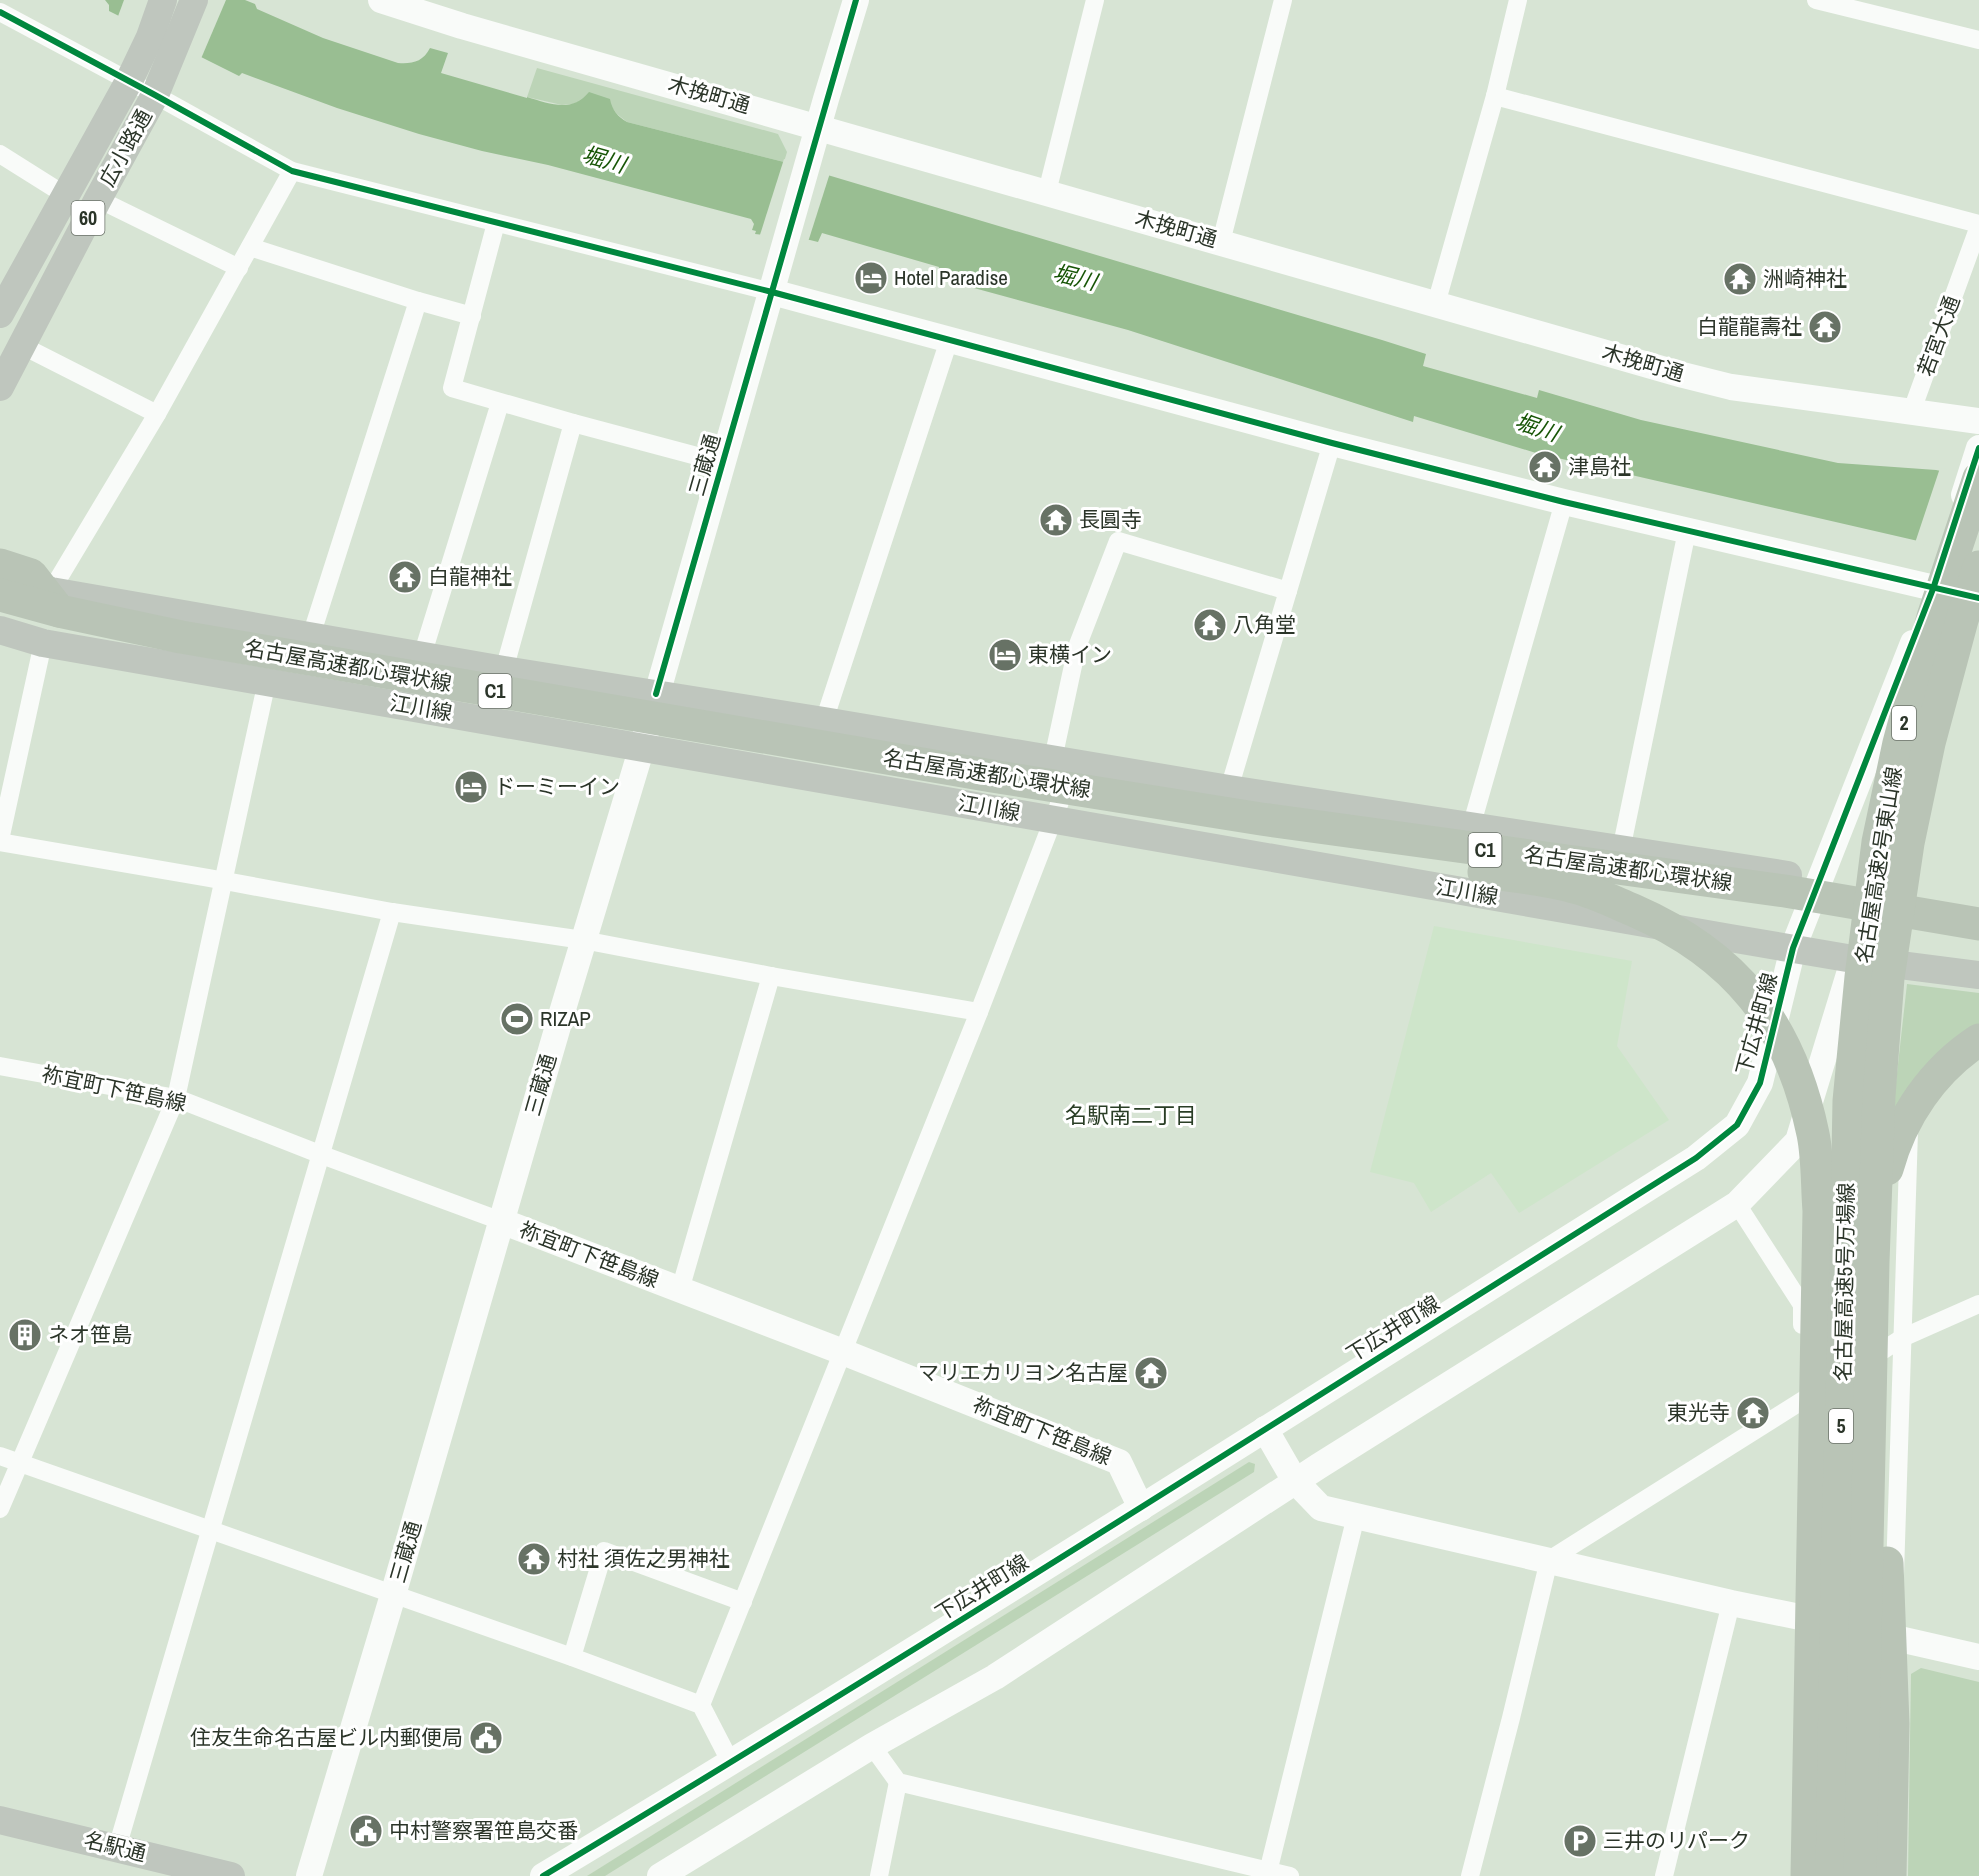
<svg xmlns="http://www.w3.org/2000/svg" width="1979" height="1876" viewBox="0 0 1979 1876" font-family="'Archivo Narrow','Noto Sans JP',sans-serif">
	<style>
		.built { fill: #cee5ca }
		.green { fill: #bcd4b7 }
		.water { fill: #99be92 }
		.pier { fill: #d7e4d4 }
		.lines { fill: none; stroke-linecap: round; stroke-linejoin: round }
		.street { stroke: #f9fbf9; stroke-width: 18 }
		.secondary { stroke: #f9fbf9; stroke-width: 26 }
		.primary { stroke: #bfc6be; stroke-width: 28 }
		.highway { stroke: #b9c4b6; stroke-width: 33 }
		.cycleway-casing { stroke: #fff; stroke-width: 10 }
		.cycleway { stroke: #00873e; stroke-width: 6 }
		.labels { text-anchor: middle; stroke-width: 6; stroke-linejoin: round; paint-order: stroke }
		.shield { fill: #fff; stroke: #6b7269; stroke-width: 1.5 }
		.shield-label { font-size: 20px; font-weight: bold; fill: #2b3529 }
		.street-label { font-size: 21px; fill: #2b3529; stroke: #fff }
		.poi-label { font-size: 21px; fill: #2b3529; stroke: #fff; text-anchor: start }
		.water-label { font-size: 22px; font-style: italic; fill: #185607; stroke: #fff }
		.neighbourhood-label { font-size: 22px; fill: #2a3e26; stroke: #fff }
	</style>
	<rect width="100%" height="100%" fill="#d7e4d4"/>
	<!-- built -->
	<polygon class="built" points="1434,926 1632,961 1617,1046 1669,1120 1519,1213 1491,1173 1431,1212 1414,1183 1370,1172"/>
	<!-- green -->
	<g class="green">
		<polygon points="537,68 778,134 787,152 784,162 627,122 617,114 611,106 582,100 573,104 562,105 527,97"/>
		<polygon points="1907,984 1979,993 1979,1041 1893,1109"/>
		<polygon points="1249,1462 1255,1464 1254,1472 605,1876 587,1876"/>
		<polygon points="1921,1668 1979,1682 1979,1876 1908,1876 1911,1674"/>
	</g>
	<!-- water -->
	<path class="water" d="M105 0H245L255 4 257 9 323 38 398 63C412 64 423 62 430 48L448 53 441 73 527 98V97C550 104 572 113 589 92L610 99C612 110 618 117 627 122L784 162 1382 340 1426 354 1423 366 1537 398 1539 390 1641 420 1838 463 1936 470 1979 479V555L1536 453 1414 416 1413 422 1128 330 952 282 938 274 939 267 822 233 818 242 810 240 755 234 756 231 752 230 754 224 751 219 548 165 482 151 419 134 337 108 242 73 239 76 109 11V5Z"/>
	<!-- pier -->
	<g class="pier">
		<polygon points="124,0 226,0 200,61 117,19"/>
		<polygon points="784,159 830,173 808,242 759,238"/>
		<polygon points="1940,468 1979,475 1979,558 1915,543"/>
	</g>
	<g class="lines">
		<!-- street -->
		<g class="street">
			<polyline points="1816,0 1979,40"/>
			<polyline points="0,12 155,95 292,171 772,292"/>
			<polyline points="1495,96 1979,224"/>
			<polyline points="0,154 65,195"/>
			<polyline points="1047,192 1095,0"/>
			<polyline points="98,199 239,268"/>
			<polyline points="496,223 452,388 573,423 723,463"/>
			<polyline points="1221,242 1283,0"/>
			<polyline points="250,247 418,301 472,316"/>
			<polyline points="1436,304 1495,96 1518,0"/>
			<polyline points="21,345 157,414"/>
			<polyline points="1911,413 1979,226"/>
			<polyline points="51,591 157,414 292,171"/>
			<polyline points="311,636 418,301"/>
			<polyline points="422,656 500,403"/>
			<polyline points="504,670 573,423"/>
			<polyline points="824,721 949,340"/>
			<polyline points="1053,759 1077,647 1118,541 1288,591"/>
			<polyline points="1229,789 1332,443"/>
			<polyline points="1471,827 1564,502"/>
			<polyline points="0,840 43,643"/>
			<polyline points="0,842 209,878 392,912 583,940 771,976 979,1012"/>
			<polyline points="1621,850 1687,531"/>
			<polyline points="0,1066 176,1098 322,1155 501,1221"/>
			<polyline points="1737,1204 1802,1305 1802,1325"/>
			<polyline points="680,1290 771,976"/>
			<polyline points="1868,1360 1902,1338 1979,1304"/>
			<polyline points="0,1456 572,1657 701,1705 731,1763"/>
			<polyline points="0,1509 176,1098 267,681"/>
			<polyline points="1895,1574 1909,1131"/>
			<polyline points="572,1657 604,1551 743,1602"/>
			<polyline points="701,1705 979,1012 1068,781"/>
			<polyline points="872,1746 898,1782 1290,1876"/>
			<polyline points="117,1848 392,912"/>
			<polyline points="1268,1872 1356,1516"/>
			<polyline points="879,1876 898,1782"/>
			<polyline points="1470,1876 1511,1718 1549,1560 1819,1390"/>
			<polyline points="1664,1876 1731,1603"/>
		</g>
		<!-- secondary -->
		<g class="secondary">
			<polyline points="381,0 462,26 1683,375 1731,387 1979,421"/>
			<polyline points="772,292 1332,443 1564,502 1960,594"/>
			<polyline points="1964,495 1979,448"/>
			<polyline points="501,1221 843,1352 1119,1462 1141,1508"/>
			<polyline points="1265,1429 1295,1481 1321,1508 1731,1603 1829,1623"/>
			<polyline points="1873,1633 1979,1657"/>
			<polyline points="309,1876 393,1595 563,1009 642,747 826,99 856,0"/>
			<path d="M543 1876C931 1643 1312 1399 1696 1158L1737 1125 1760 1083 1793 948 1913 643"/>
			<polyline points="660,1876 872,1746 995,1677 1319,1466 1737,1204 1798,1141 1853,961"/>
		</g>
		<!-- primary -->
		<g class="primary">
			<polyline points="0,314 129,81 150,37 163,0"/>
			<polyline points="0,387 98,199 155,95 194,0"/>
			<polyline points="28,584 51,591 504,670 824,721 1229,789 1788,875"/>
			<polyline points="0,630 43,643 1730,938 1853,959 1979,975"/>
			<polyline points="0,1820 231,1876"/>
		</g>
		<!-- highway -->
		<g class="highway">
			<polyline points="0,565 31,575 59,611"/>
			<polyline points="0,595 59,611 181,637 992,776 1261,819 1785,891 1979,924"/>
			<path d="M1484 872C1513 876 1545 879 1574 887 1594 892 1614 902 1633 910 1736 955 1790 1023 1813 1134 1818 1158 1817 1186 1819 1211L1807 1876"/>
			<path d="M1887 1169C1901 1117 1933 1070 1979 1040"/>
			<polyline points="1887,1563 1893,1724 1890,1876"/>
			<polyline points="1832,1876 1837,1568 1846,1262 1849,1101 1861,977 1878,842 1899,743 1933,617 1979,478"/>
			<polyline points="1860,1876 1873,1262 1879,1096 1888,978 1908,843 1929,743 1962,620 1979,567"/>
		</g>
		<defs>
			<g id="cycleway">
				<polyline points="0,12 155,95 292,171 772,292 1332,443 1564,502 1979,598"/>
				<polyline points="656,694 856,0"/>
				<path d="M543 1876C931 1643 1312 1399 1696 1158L1737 1125 1760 1083 1793 948 1933 589 1979 448"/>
			</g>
		</defs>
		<!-- cycleway casing -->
		<use href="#cycleway" class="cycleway-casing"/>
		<!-- cycleway -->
		<use href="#cycleway" class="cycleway"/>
	</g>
	<!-- icons -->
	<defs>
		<symbol id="hotel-disc" viewBox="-11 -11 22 22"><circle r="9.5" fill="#677265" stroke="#fff"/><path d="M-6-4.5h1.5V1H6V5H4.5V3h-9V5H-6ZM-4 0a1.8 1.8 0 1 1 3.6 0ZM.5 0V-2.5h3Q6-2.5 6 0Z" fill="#fff"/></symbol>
		<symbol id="temple-disc" viewBox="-11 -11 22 22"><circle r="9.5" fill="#677265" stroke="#fff"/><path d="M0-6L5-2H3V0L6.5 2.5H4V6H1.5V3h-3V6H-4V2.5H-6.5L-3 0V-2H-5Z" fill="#fff"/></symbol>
		<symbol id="stadium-disc" viewBox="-11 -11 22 22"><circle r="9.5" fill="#677265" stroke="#fff"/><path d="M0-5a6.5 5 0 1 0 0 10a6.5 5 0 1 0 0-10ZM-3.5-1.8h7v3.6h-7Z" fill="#fff"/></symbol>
		<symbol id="building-disc" viewBox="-11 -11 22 22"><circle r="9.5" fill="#677265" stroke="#fff"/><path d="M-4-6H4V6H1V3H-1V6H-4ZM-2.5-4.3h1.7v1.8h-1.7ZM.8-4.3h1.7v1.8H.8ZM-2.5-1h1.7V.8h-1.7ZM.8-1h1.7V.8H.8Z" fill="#fff"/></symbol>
		<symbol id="civic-disc" viewBox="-11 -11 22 22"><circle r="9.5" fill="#677265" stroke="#fff"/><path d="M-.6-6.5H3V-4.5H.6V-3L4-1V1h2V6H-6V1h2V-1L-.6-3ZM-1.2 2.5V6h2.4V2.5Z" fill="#fff"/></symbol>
		<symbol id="parking-disc" viewBox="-11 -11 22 22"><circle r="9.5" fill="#677265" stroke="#fff"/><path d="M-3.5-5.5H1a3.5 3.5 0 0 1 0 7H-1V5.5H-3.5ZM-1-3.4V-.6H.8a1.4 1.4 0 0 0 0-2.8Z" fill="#fff"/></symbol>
	</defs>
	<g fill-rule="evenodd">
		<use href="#hotel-disc" x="852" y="259" width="38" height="38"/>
		<use href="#temple-disc" x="1721" y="260" width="38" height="38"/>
		<use href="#temple-disc" x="1806" y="308" width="38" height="38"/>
		<use href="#temple-disc" x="1526" y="448" width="38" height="38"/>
		<use href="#temple-disc" x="1037" y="501" width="38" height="38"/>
		<use href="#temple-disc" x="386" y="558" width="38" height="38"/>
		<use href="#temple-disc" x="1191" y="606" width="38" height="38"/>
		<use href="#hotel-disc" x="986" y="636" width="38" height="38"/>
		<use href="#hotel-disc" x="452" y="768" width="38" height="38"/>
		<use href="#stadium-disc" x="498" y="1000" width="38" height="38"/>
		<use href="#building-disc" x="6" y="1316" width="38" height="38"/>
		<use href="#temple-disc" x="1132" y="1354" width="38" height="38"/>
		<use href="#temple-disc" x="1734" y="1394" width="38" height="38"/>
		<use href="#temple-disc" x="515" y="1540" width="38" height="38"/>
		<use href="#civic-disc" x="467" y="1719" width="38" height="38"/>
		<use href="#civic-disc" x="347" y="1812" width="38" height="38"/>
		<use href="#parking-disc" x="1561" y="1822" width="38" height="38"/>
	</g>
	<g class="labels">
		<!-- shield labels -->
		<g class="shield">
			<rect x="71.5" y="201" width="33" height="34" rx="4.5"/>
			<rect x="478.5" y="674" width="33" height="34" rx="4.5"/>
			<rect x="1892" y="706" width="24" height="34" rx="4.5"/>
			<rect x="1468.5" y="833" width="33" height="34" rx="4.5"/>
			<rect x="1829" y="1409" width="24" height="34" rx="4.5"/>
		</g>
		<g class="shield-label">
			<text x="88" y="225">60</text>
			<text x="495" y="698">C1</text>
			<text x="1904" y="730">2</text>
			<text x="1485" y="857">C1</text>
			<text x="1841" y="1433">5</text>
		</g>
		<!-- street labels -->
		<g class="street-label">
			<text transform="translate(709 95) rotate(16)" y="7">木挽町通</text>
			<text transform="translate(126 148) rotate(-61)" y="7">広小路通</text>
			<text transform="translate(1176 229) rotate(16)" y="7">木挽町通</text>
			<text transform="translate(1939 336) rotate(-70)" y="7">若宮大通</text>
			<text transform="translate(1643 363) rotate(16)" y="7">木挽町通</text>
			<text transform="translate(705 465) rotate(-74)" y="7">三蔵通</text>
			<text transform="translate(348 666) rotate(10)" y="7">名古屋高速都心環状線</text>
			<text transform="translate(421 708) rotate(10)" y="7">江川線</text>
			<text transform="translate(987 774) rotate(9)" y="7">名古屋高速都心環状線</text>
			<text transform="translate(989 808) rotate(10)" y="7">江川線</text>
			<text transform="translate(1879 865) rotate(-81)" y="7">名古屋高速2号東山線</text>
			<text transform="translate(1628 869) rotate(8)" y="7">名古屋高速都心環状線</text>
			<text transform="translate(1467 892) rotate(10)" y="7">江川線</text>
			<text transform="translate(1757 1024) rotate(-75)" y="7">下広井町線</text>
			<text transform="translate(541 1085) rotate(-74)" y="7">三蔵通</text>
			<text transform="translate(114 1089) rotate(12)" y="7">祢宜町下笹島線</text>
			<text transform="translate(589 1255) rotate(21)" y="7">祢宜町下笹島線</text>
			<text transform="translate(1845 1282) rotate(-89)" y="7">名古屋高速5号万場線</text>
			<text transform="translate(1393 1329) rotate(-32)" y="7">下広井町線</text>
			<text transform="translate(1042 1431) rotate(22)" y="7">祢宜町下笹島線</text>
			<text transform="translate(406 1552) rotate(-74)" y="7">三蔵通</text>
			<text transform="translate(982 1588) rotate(-32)" y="7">下広井町線</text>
			<text transform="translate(115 1847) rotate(14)" y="7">名駅通</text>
		</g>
		<!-- poi labels -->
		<g class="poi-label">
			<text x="894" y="285">Hotel Paradise</text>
			<text x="1763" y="286">洲崎神社</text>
			<text x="1802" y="334" text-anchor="end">白龍龍壽社</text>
			<text x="1568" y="474">津島社</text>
			<text x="1079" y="527">長圓寺</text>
			<text x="428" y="584">白龍神社</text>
			<text x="1233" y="632">八角堂</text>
			<text x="1028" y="662">東横イン</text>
			<text x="494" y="794">ドーミーイン</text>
			<text x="540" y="1026">RIZAP</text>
			<text x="48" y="1342">ネオ笹島</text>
			<text x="1128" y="1380" text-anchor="end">マリエカリヨン名古屋</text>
			<text x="1730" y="1420" text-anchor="end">東光寺</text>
			<text x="557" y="1566">村社 須佐之男神社</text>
			<text x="463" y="1745" text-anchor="end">住友生命名古屋ビル内郵便局</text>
			<text x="389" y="1838">中村警察署笹島交番</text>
			<text x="1603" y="1848">三井のリパーク</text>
		</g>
		<!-- water labels -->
		<g class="water-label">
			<text transform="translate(604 159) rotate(16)" y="8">堀川</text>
			<text transform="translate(1075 277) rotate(14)" y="8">堀川</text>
			<text transform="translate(1537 427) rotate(19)" y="8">堀川</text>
		</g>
		<!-- neighbourhood labels -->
		<g class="neighbourhood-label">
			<text x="1131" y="1123">名駅南二丁目</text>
		</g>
	</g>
</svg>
